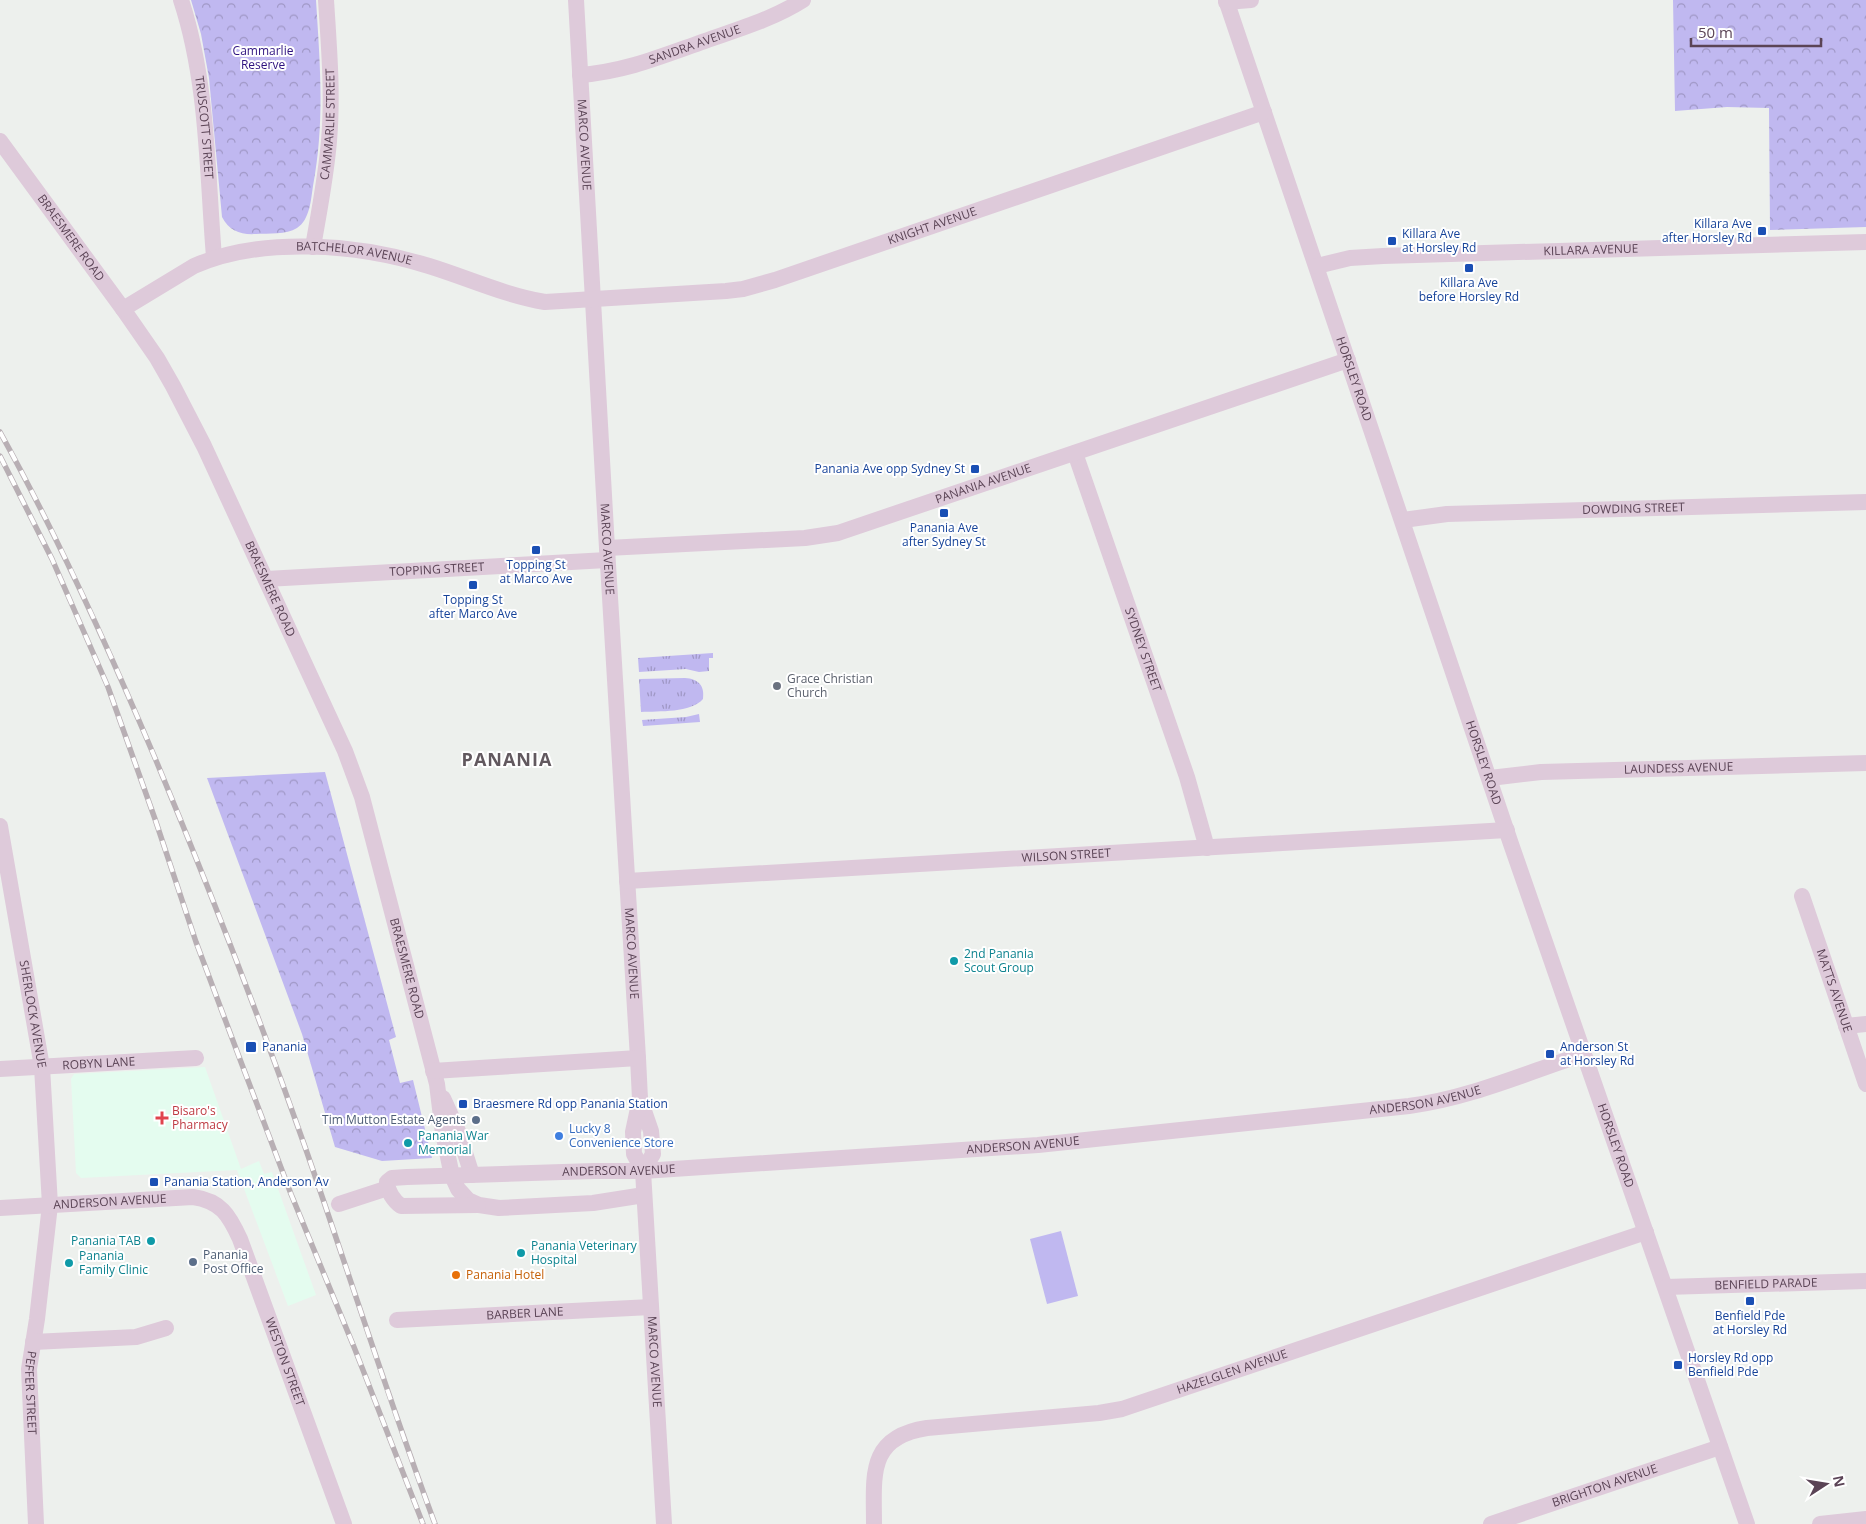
<svg xmlns="http://www.w3.org/2000/svg" width="1866" height="1524" viewBox="0 0 1866 1524" font-family="'Open Sans',sans-serif">
	<style>
		.commercial { fill: #e4fcef }
		.grass { fill: url(#grass-tufts) }
		.forest { fill: url(#forest-crowns) }
		.garden { fill: #c0b8f0 }
		.lines { fill: none; stroke-linecap: round; stroke-linejoin: round }
		.minor { stroke: #decada; stroke-width: 16 }
		.rail-casing { stroke: #b8afb4; stroke-width: 5.5 }
		.rail { stroke: #fff; stroke-width: 4; stroke-dasharray: 11; stroke-linecap: butt }
		.transit-dot { fill: #1a4fb4; stroke: #fff; stroke-width: 2 }
		.worship-dot { fill: #6b7280; stroke: #fff; stroke-width: 2 }
		.culture-dot { fill: #0f9aa8; stroke: #fff; stroke-width: 2 }
		.health-dot { fill: #e0444e; stroke: #fff; stroke-width: 2 }
		.service-dot { fill: #5c6f8a; stroke: #fff; stroke-width: 2 }
		.shop-dot { fill: #3f7fe0; stroke: #fff; stroke-width: 2 }
		.food-dot { fill: #e8710a; stroke: #fff; stroke-width: 2 }
		.labels { text-anchor: middle; stroke-width: 4; stroke-linejoin: round; paint-order: stroke }
		.street-label { font-size: 12px; fill: #5b4456; stroke: #fff }
		.park-label { font-size: 12px; fill: #2e127f; stroke: #fff }
		.transit-label { font-size: 12px; fill: #164399; stroke: #fff; text-anchor: start }
		.worship-label { font-size: 12px; fill: #5b616d; stroke: #fff; text-anchor: start }
		.culture-label { font-size: 12px; fill: #0d838f; stroke: #fff; text-anchor: start }
		.health-label { font-size: 12px; fill: #be3a42; stroke: #fff; text-anchor: start }
		.service-label { font-size: 12px; fill: #4e5e75; stroke: #fff; text-anchor: end }
		.shop-label { font-size: 12px; fill: #366cbe; stroke: #fff; text-anchor: start }
		.food-label { font-size: 12px; fill: #c56008; stroke: #fff; text-anchor: start }
		.district-label { font-size: 18px; font-weight: bold; letter-spacing: 1px; fill: #62595f; stroke: #fff }
	</style>
	<defs>
		<pattern id="grass-tufts" width="24" height="20" patternUnits="userSpaceOnUse" patternTransform="scale(1.25)"><rect width="24" height="20" fill="#c0b8f0"/><path d="M3 7l-1-3M5 7V3M7 7l1-3M15 17l-1-3M17 17v-4M19 17l1-3" fill="none" stroke="#9f97c5"/></pattern>
		<pattern id="forest-crowns" width="20" height="18" patternUnits="userSpaceOnUse" patternTransform="scale(1.25)"><rect width="20" height="18" fill="#c0b8f0"/><path d="M2 6a3 3 0 1 1 6 0M12 15a3 3 0 1 1 6 0" fill="none" stroke="#9f97c5"/></pattern>
	</defs>
	<rect width="100%" height="100%" fill="#edf0ed"/>
	<!-- commercial -->
	<polygon class="commercial" points="205,1067 241,1169 259,1161 264,1174 272,1172 316,1295 288,1306 237,1170 81,1178 76,1173 71,1079 74,1074"/>
	<!-- grass -->
	<g class="grass">
		<polygon points="713,653 713,658 709,658 709,671 699,672 686,669 639,672 638,658"/>
		<path d="M685 678C698 679 705 685 703 699 691 713 659 711 641 712L639 679Z"/>
		<polygon points="699,714 700,722 643,726 642,720 686,717"/>
	</g>
	<!-- forest -->
	<g class="forest">
		<path d="M191 0H316C320 65 325 121 313 186 311 199 310 220 297 228 286 235 269 233 256 234 241 235 229 231 222 217L209 78 201 34Z"/>
		<polygon points="1673,0 1866,0 1866,227 1770,230 1769,108 1727,107 1675,111"/>
		<polygon points="325,772 396,1037 389,1040 400,1083 413,1080 432,1158 382,1161 335,1147 302,1034 207,778"/>
	</g>
	<!-- garden -->
	<polygon class="garden" points="1061,1231 1078,1296 1047,1304 1030,1239"/>
	<g class="lines">
		<!-- minor -->
		<g class="minor">
			<path id="s1" d="M181 0C208 82 207 172 214 257"/>
			<path id="s2" d="M576 0 607 548 638 1058 640 1099 651 1131 653 1154 643 1171"/>
			<path id="s3" d="M1226 0 1511 844 1747 1524"/>
			<polyline points="1226,2 1251,0"/>
			<path id="s4" d="M580 75C627 71 662 56 705 41 739 29 773 19 803 0"/>
			<path id="s5" d="M0 141 123 309 157 358 173 386 204 446 345 751 362 797 437 1084 443 1133 452 1176 458 1189 468 1200 479 1205 499 1208 593 1203 644 1195"/>
			<path id="s6" d="M313 247C319 212 326 177 329 141 333 94 329 47 326 0"/>
			<path id="s7" d="M1317 266 1350 258 1383 256 1866 242"/>
			<path id="s8" d="M123 309 194 266C263 236 358 244 429 266 468 278 504 295 545 302L726 291 743 289 775 280 1264 112"/>
			<path id="s9" d="M1075 453 1187 777 1207 848"/>
			<path id="s10" d="M1403 520 1447 514 1866 502"/>
			<path id="s11" d="M607 548 805 538 838 533 1348 360"/>
			<path id="s12" d="M266 579 607 560"/>
			<path id="s13" d="M1490 778 1541 772 1866 763"/>
			<path id="s14" d="M0 826 42 1067 50 1205 37 1319 29 1369 36 1524"/>
			<path id="s15" d="M627 881 1507 830"/>
			<path id="s16" d="M1802 896 1866 1084"/>
			<polyline points="1846,1026 1866,1024"/>
			<path id="s17" d="M0 1069 196 1058"/>
			<polyline points="433,1071 638,1058"/>
			<polyline points="443,1098 458,1131 472,1175"/>
			<path id="s18" d="M640 1099 633 1132 634 1154 643 1171 664 1524"/>
			<polyline points="339,1204 388,1188"/>
			<path id="s19" d="M478 1205 401 1206C394 1201 387 1191 387 1182L392 1178 407 1177 594 1171H643L1038 1145 1409 1106C1470 1098 1526 1073 1584 1054"/>
			<path id="s20" d="M0 1208 193 1197C221 1201 229 1215 240 1239L344 1524"/>
			<path id="s21" d="M1666 1287 1866 1281"/>
			<path id="s22" d="M397 1320 651 1307"/>
			<polyline points="33,1342 136,1337 166,1328"/>
			<path id="s23" d="M874 1524C874 1476 867 1437 927 1428L1099 1413 1122 1409 1646 1232"/>
			<path id="s24" d="M1491 1524 1720 1447"/>
			<polyline points="1820,1524 1866,1519"/>
		</g>
		<defs>
			<g id="rail">
				<path d="M0 432C58 537 108 647 155 758 208 885 258 1013 304 1144 348 1270 388 1398 435 1524"/>
				<polyline points="0,456 52,559 108,687 155,819 196,942 241,1062 291,1194 354,1347 423,1524"/>
			</g>
		</defs>
		<!-- rail casing -->
		<use href="#rail" class="rail-casing"/>
		<!-- rail -->
		<use href="#rail" class="rail"/>
	</g>
	<!-- markers -->
	<g class="transit-dot">
		<rect x="1757" y="226" width="10" height="10" rx="2.5"/>
		<rect x="1387" y="236" width="10" height="10" rx="2.5"/>
		<rect x="1464" y="263" width="10" height="10" rx="2.5"/>
		<rect x="970" y="464" width="10" height="10" rx="2.5"/>
		<rect x="939" y="508" width="10" height="10" rx="2.5"/>
		<rect x="531" y="545" width="10" height="10" rx="2.5"/>
		<rect x="468" y="580" width="10" height="10" rx="2.5"/>
		<rect x="245" y="1041" width="12" height="12" rx="2.5"/>
		<rect x="1545" y="1049" width="10" height="10" rx="2.5"/>
		<rect x="458" y="1099" width="10" height="10" rx="2.5"/>
		<rect x="149" y="1177" width="10" height="10" rx="2.5"/>
		<rect x="1745" y="1296" width="10" height="10" rx="2.5"/>
		<rect x="1673" y="1360" width="10" height="10" rx="2.5"/>
	</g>
	<circle class="worship-dot" cx="777" cy="686" r="5"/>
	<g class="culture-dot">
		<circle cx="954" cy="961" r="5"/>
		<circle cx="408" cy="1143" r="5"/>
		<circle cx="151" cy="1241" r="5"/>
		<circle cx="521" cy="1253" r="5"/>
		<circle cx="69" cy="1263" r="5"/>
	</g>
	<path class="health-dot" d="M159.5 1110.5h5v5h5v5h-5v5h-5v-5h-5v-5h5z"/>
	<g class="service-dot">
		<circle cx="476" cy="1120" r="5"/>
		<circle cx="193" cy="1262" r="5"/>
	</g>
	<circle class="shop-dot" cx="559" cy="1136" r="5"/>
	<circle class="food-dot" cx="456" cy="1275" r="5"/>
	<g class="labels">
		<!-- street labels -->
		<g class="street-label">
			<text dy="4" stroke="none"><textPath href="#s4" startOffset="119">SANDRA AVENUE</textPath></text>
			<text dy="4" stroke="none"><textPath href="#s6" startOffset="124">CAMMARLIE STREET</textPath></text>
			<text dy="4" stroke="none"><textPath href="#s1" startOffset="130">TRUSCOTT STREET</textPath></text>
			<text dy="4" stroke="none"><textPath href="#s2" startOffset="145">MARCO AVENUE</textPath></text>
			<text dy="4" stroke="none"><textPath href="#s8" startOffset="842">KNIGHT AVENUE</textPath></text>
			<text dy="4" stroke="none"><textPath href="#s5" startOffset="120">BRAESMERE ROAD</textPath></text>
			<text dy="4" stroke="none"><textPath href="#s7" startOffset="275">KILLARA AVENUE</textPath></text>
			<text dy="4" stroke="none"><textPath href="#s8" startOffset="246">BATCHELOR AVENUE</textPath></text>
			<text dy="4" stroke="none"><textPath href="#s3" startOffset="400">HORSLEY ROAD</textPath></text>
			<text dy="4" stroke="none"><textPath href="#s11" startOffset="385">PANANIA AVENUE</textPath></text>
			<text dy="4" stroke="none"><textPath href="#s10" startOffset="231">DOWDING STREET</textPath></text>
			<text dy="4" stroke="none"><textPath href="#s2" startOffset="550">MARCO AVENUE</textPath></text>
			<text dy="4" stroke="none"><textPath href="#s12" startOffset="171">TOPPING STREET</textPath></text>
			<text dy="4" stroke="none"><textPath href="#s5" startOffset="525">BRAESMERE ROAD</textPath></text>
			<text dy="4" stroke="none"><textPath href="#s9" startOffset="208">SYDNEY STREET</textPath></text>
			<text dy="4" stroke="none"><textPath href="#s3" startOffset="805">HORSLEY ROAD</textPath></text>
			<text dy="4" stroke="none"><textPath href="#s13" startOffset="189">LAUNDESS AVENUE</textPath></text>
			<text dy="4" stroke="none"><textPath href="#s15" startOffset="440">WILSON STREET</textPath></text>
			<text dy="4" stroke="none"><textPath href="#s2" startOffset="955">MARCO AVENUE</textPath></text>
			<text dy="4" stroke="none"><textPath href="#s5" startOffset="930">BRAESMERE ROAD</textPath></text>
			<text dy="4" stroke="none"><textPath href="#s16" startOffset="100">MATTS AVENUE</textPath></text>
			<text dy="4" stroke="none"><textPath href="#s14" startOffset="191">SHERLOCK AVENUE</textPath></text>
			<text dy="4" stroke="none"><textPath href="#s17" startOffset="99">ROBYN LANE</textPath></text>
			<text dy="4" stroke="none"><textPath href="#s19" startOffset="1149">ANDERSON AVENUE</textPath></text>
			<text dy="4" stroke="none"><textPath href="#s19" startOffset="744">ANDERSON AVENUE</textPath></text>
			<text dy="4" stroke="none"><textPath href="#s3" startOffset="1210">HORSLEY ROAD</textPath></text>
			<text dy="4" stroke="none"><textPath href="#s19" startOffset="339">ANDERSON AVENUE</textPath></text>
			<text dy="4" stroke="none"><textPath href="#s20" startOffset="110">ANDERSON AVENUE</textPath></text>
			<text dy="4" stroke="none"><textPath href="#s21" startOffset="100">BENFIELD PARADE</textPath></text>
			<text dy="4" stroke="none"><textPath href="#s22" startOffset="128">BARBER LANE</textPath></text>
			<text dy="4" stroke="none"><textPath href="#s20" startOffset="391">WESTON STREET</textPath></text>
			<text dy="4" stroke="none"><textPath href="#s18" startOffset="266">MARCO AVENUE</textPath></text>
			<text dy="4" stroke="none"><textPath href="#s23" startOffset="438">HAZELGLEN AVENUE</textPath></text>
			<text dy="4" stroke="none"><textPath href="#s14" startOffset="572">PEFFER STREET</textPath></text>
			<text dy="4" stroke="none"><textPath href="#s24" startOffset="120">BRIGHTON AVENUE</textPath></text>
		</g>
		<!-- park labels -->
		<g class="park-label">
			<text x="263" y="55">Cammarlie<tspan x="263" dy="14">Reserve</tspan></text>
		</g>
		<!-- transit labels -->
		<g class="transit-label">
			<text x="1752" y="228" text-anchor="end">Killara Ave<tspan x="1752" dy="14">after Horsley Rd</tspan></text>
			<text x="1402" y="238">Killara Ave<tspan x="1402" dy="14">at Horsley Rd</tspan></text>
			<text x="1469" y="287" text-anchor="middle">Killara Ave<tspan x="1469" dy="14">before Horsley Rd</tspan></text>
			<text x="965" y="473" text-anchor="end">Panania Ave opp Sydney St</text>
			<text x="944" y="532" text-anchor="middle">Panania Ave<tspan x="944" dy="14">after Sydney St</tspan></text>
			<text x="536" y="569" text-anchor="middle">Topping St<tspan x="536" dy="14">at Marco Ave</tspan></text>
			<text x="473" y="604" text-anchor="middle">Topping St<tspan x="473" dy="14">after Marco Ave</tspan></text>
			<text x="262" y="1051">Panania</text>
			<text x="1560" y="1051">Anderson St<tspan x="1560" dy="14">at Horsley Rd</tspan></text>
			<text x="473" y="1108">Braesmere Rd opp Panania Station</text>
			<text x="164" y="1186">Panania Station, Anderson Av</text>
			<text x="1750" y="1320" text-anchor="middle">Benfield Pde<tspan x="1750" dy="14">at Horsley Rd</tspan></text>
			<text x="1688" y="1362">Horsley Rd opp<tspan x="1688" dy="14">Benfield Pde</tspan></text>
		</g>
		<!-- worship labels -->
		<g class="worship-label">
			<text x="787" y="683">Grace Christian<tspan x="787" dy="14">Church</tspan></text>
		</g>
		<!-- culture labels -->
		<g class="culture-label">
			<text x="964" y="958">2nd Panania<tspan x="964" dy="14">Scout Group</tspan></text>
			<text x="418" y="1140">Panania War<tspan x="418" dy="14">Memorial</tspan></text>
			<text x="141" y="1245" text-anchor="end">Panania TAB</text>
			<text x="531" y="1250">Panania Veterinary<tspan x="531" dy="14">Hospital</tspan></text>
			<text x="79" y="1260">Panania<tspan x="79" dy="14">Family Clinic</tspan></text>
		</g>
		<!-- health labels -->
		<g class="health-label">
			<text x="172" y="1115">Bisaro's<tspan x="172" dy="14">Pharmacy</tspan></text>
		</g>
		<!-- service labels -->
		<g class="service-label">
			<text x="466" y="1124">Tim Mutton Estate Agents</text>
			<text x="203" y="1259" text-anchor="start">Panania<tspan x="203" dy="14">Post Office</tspan></text>
		</g>
		<!-- shop labels -->
		<g class="shop-label">
			<text x="569" y="1133">Lucky 8<tspan x="569" dy="14">Convenience Store</tspan></text>
		</g>
		<!-- food labels -->
		<g class="food-label">
			<text x="466" y="1279">Panania Hotel</text>
		</g>
		<!-- district labels -->
		<g class="district-label">
			<text x="507" y="766">PANANIA</text>
		</g>
	</g>
	<!-- north arrow -->
	<g transform="translate(1826 1484) rotate(78)" stroke="#ffffff" stroke-width="4" paint-order="stroke">
	<path d="M0-4L9 19L0 12L-9 19Z" fill="#5b4456"/>
	<text y="-8" font-size="14" font-weight="bold" text-anchor="middle" fill="#5b4456">N</text>
	</g>
	<!-- scale -->
	<path d="M1691 38v8h130v-8" fill="none" stroke="#5b4456" stroke-width="2.5"/>
	<text x="1698" y="38" font-size="15" fill="#5b4456" stroke="#ffffff" stroke-width="4" paint-order="stroke">50 m</text>
</svg>
